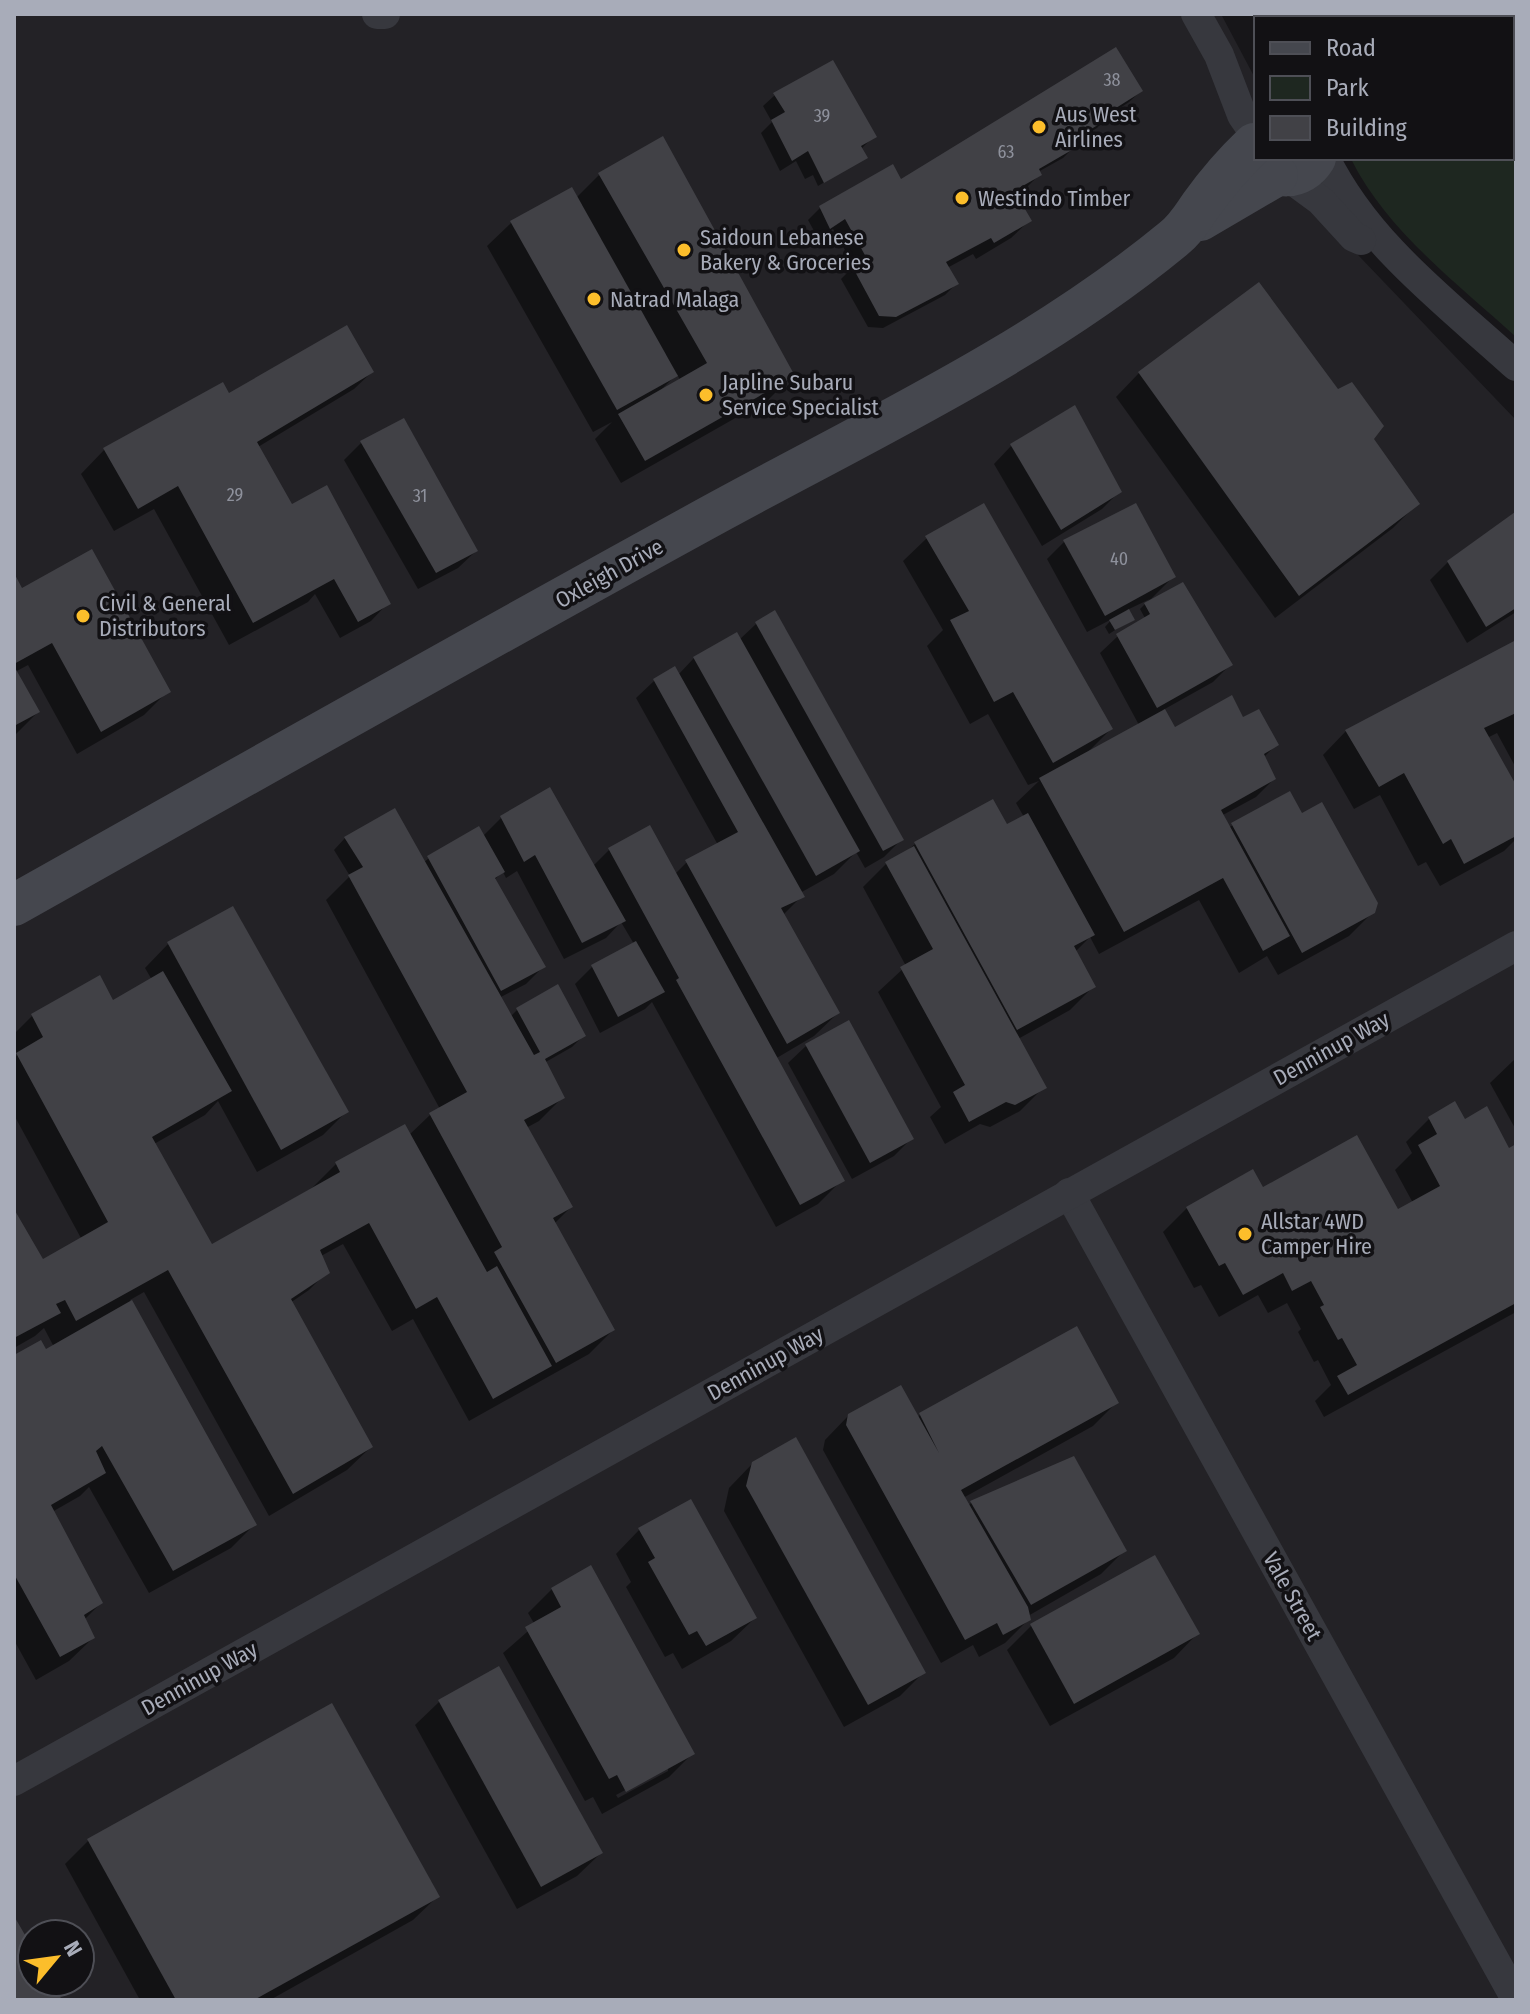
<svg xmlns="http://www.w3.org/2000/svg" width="1530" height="2014" viewBox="0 0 1530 2014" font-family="'Fira Sans Condensed',sans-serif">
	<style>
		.built { fill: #232226; fill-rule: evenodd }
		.green { fill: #1e2720 }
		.shadow { fill: #0007; fill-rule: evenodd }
		.building { fill: #414146 }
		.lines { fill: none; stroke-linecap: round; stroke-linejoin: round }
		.street { stroke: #37383e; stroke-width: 30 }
		.secondary { stroke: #45474e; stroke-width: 42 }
		.poi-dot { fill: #fcbe2b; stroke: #121114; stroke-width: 3 }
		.labels { text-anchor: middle; stroke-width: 7; stroke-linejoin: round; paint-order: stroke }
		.number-label { font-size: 18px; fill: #8e919c }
		.poi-label { font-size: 22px; fill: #a8acb9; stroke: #121114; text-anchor: start }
		.street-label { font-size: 22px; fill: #a8acb9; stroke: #121114 }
	</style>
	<rect width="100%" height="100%" fill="#171619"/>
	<!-- built -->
	<path class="built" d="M14 14H1221L1256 80V158L1337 233 1516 420V2000H14ZM32 1934H80V1982H32Z"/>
	<!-- green -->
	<path class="green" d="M1512 120 1516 122V337C1457 283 1387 231 1351 159L1512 158Z"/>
	<!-- shadow -->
	<g class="shadow">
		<polygon points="1141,91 1129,102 1108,116 1097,128 1072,143 1075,146 1063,158 1038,172 1039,175 1028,186 1010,197 1029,221 1011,238 976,259 973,254 947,268 956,284 945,295 883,328 868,327 841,279 854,266 833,229 818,238 808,220 820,208 892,167 900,182"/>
		<polygon points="775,95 874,136 861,149 865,158 818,186 813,175 805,179 796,161 780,171 761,133 772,122 763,106"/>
		<path d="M599 175 792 376 769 399 621 483 595 439 612 422 593 432 487 246 511 223 576 198ZM677 374 680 380 661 390Z"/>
		<polygon points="372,372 354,389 258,447 292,507 388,603 371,621 340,638 315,594 308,602 229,645 154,509 114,531 81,474 104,450 228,395"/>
		<polygon points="1139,373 1337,391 1417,504 1393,528 1275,618 1116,397"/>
		<polygon points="361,443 476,551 458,568 418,589 344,460"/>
		<polygon points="1011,446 1120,491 1102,509 1042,546 994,464"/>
		<polygon points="1514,515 1516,519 1516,612 1467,643 1430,580 1448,562"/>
		<polygon points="927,538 1111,729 1087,753 1139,725 1100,653 1118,636 1146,620 1140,609 1150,599 1127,610 1132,619 1109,634 1105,627 1112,619 1087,632 1047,559 1064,542 1173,577 1149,601 1230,665 1213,682 1163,710 1174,730 1242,720 1276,745 1263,758 1274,779 1256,797 1221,816 1228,828 1289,793 1301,815 1373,912 1349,936 1278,975 1267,956 1239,973 1199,900 1099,954 1090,937 1075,952 1094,986 1070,1010 1018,1039 1044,1087 1020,1111 990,1127 980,1124 945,1144 930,1117 941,1107 878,992 906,966 863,887 886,864 906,852 915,844 992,802 1006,827 1024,817 1016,803 1039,781 1028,785 988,714 970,724 927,646 943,630 903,561"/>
		<polygon points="14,577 21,591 168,691 144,715 77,754 28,665 15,672 38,712 14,736"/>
		<polygon points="775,613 901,840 884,857 865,868 856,852 834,874 800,893 802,896 783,915 838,1013 814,1036 775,1059 842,1180 818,1204 776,1227 652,1002 645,1009 600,1033 575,984 592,967 634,944 621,922 606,938 564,959 517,871 506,878 503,872 494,880 544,966 526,984 499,998 510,1017 517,1010 584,1035 572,1047 544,1063 563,1097 539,1121 526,1128 571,1207 554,1224 613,1330 589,1354 469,1421 413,1319 392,1331 343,1244 321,1256 327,1272 309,1290 290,1303 371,1447 347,1470 269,1516 144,1292 130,1300 255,1524 231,1548 149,1593 89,1487 80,1496 52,1512 101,1603 84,1620 93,1638 69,1661 36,1680 14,1640 14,1357 45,1352 54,1347 44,1328 35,1336 14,1348 14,1213 42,1262 82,1240 14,1115 14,1058 17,1055 14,1050 14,1034 32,1016 112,1003 152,980 145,968 168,944 346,1112 323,1135 257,1172 218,1101 205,1115 154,1144 211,1247 312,1188 336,1164 404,1126 409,1135 430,1115 440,1109 326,900 350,876 334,850 345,838 423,863 429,858 483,836 501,818 593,866 609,850 675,874 687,862 718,845 636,698 654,681 674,669 678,675 694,658 739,640 756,624"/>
		<polygon points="1516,642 1516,768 1497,733 1487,738 1516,790 1516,839 1504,851 1440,886 1426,862 1418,866 1380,795 1354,809 1323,755 1346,731"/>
		<polygon points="806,1046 912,1138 894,1156 852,1179 788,1063"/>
		<polygon points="1516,1058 1516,1130 1490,1083"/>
		<polygon points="1430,1118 1464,1122 1509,1150 1516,1146 1516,1312 1324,1417 1315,1401 1331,1385 1318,1360 1314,1362 1298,1332 1301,1329 1287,1303 1268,1313 1258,1295 1219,1317 1201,1285 1194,1288 1163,1232 1187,1208 1262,1190 1397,1212 1413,1203 1395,1170 1412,1153 1406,1142"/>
		<polygon points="1117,1402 1093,1426 963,1498 968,1506 971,1503 1125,1550 1101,1574 1028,1616 1029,1619 1005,1643 979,1657 973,1645 941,1663 823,1450 825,1440 849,1415 917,1418 920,1415"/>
		<polygon points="753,1463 924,1672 900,1696 844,1727 724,1511 729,1488"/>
		<polygon points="690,1502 755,1618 731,1641 682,1669 673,1653 665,1657 626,1587 631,1582 616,1554 639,1530"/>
		<polygon points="1155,1557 1197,1634 1174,1658 1050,1726 1007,1650 1031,1626"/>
		<path d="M552 1589 693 1753 669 1777 602 1814 593 1797 585 1801 503 1653 535 1625 528 1613ZM668 1767V1771L618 1798 616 1795Z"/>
		<polygon points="499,1669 601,1853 577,1876 517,1909 415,1725 439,1702"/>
		<polygon points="88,1841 437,1897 413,1920 270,2000 140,2000 65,1864"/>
	</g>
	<!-- building -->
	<g class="building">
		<polygon points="1116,47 1143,91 1108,113 1111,117 1073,140 1077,147 1039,169 1042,175 1010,193 1014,199 1018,197 1032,221 994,243 991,238 946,262 959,284 896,317 879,316 852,266 866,257 845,219 830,229 819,206 893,164 901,179"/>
		<polygon points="833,60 877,137 861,146 868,158 824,183 808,151 792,161 771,120 785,112 773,93"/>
		<polygon points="663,136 795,376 645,461 618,414 707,363 598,173"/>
		<polygon points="572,187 678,376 617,410 510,221"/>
		<polygon points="1259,282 1338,389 1352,382 1384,426 1374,439 1420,504 1299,596 1138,372"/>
		<polygon points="347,325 374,372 257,442 292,504 327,485 391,604 358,622 334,579 253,623 178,486 138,509 103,448 223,382 229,393"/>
		<polygon points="1075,405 1122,492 1061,530 1010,444"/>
		<polygon points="404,418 478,551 436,573 360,441"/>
		<polygon points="984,503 1113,729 1053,763 1013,692 994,702 950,620 969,611 925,536"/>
		<polygon points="1136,503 1176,577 1105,616 1063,540"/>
		<polygon points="1515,512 1516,608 1486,627 1447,561"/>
		<polygon points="92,549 171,692 101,732 52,643 14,664 14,573 22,588"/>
		<polygon points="1183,582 1233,665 1157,708 1116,634 1150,614 1144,603"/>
		<polygon points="1129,609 1135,620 1115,630 1109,620"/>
		<polygon points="775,610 904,840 883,851 755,622"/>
		<polygon points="737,632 860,851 816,876 693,657"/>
		<polygon points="1516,640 1516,713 1484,728 1516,785 1516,836 1464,864 1451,839 1443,844 1404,773 1379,787 1345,730"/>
		<polygon points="14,666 40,712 14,726"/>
		<polygon points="675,666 805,897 781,908 840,1013 787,1044 685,860 738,832 653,679"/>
		<polygon points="1232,695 1243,717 1259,709 1279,745 1264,754 1276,779 1221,810 1290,936 1263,951 1223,878 1124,932 1039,778 1165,709 1175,727"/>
		<polygon points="550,787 626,921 582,943 535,855 524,862 500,816"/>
		<polygon points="1290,791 1302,813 1322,802 1378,903 1375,913 1302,953 1231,823"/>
		<polygon points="993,799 1007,824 1028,813 1095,935 1074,946 1096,987 1017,1030 914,842"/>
		<polygon points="395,808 534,1055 540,1052 516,1008 558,984 586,1036 545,1059 565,1098 524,1120 573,1207 553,1218 615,1330 556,1363 494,1252 502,1247 429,1113 467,1092 348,875 363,867 344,837"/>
		<polygon points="650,825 845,1181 800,1205 676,980 679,978 608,848"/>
		<polygon points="479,826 505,872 495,878 546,967 501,991 427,856"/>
		<polygon points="914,846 1047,1088 1015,1105 1006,1102 969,1122 953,1092 965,1085 900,967 933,949 885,862"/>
		<polygon points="233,906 349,1112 281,1150 167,942"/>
		<polygon points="636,941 665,992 618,1017 591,965"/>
		<polygon points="163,971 232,1091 152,1137 212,1244 340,1172 335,1162 405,1124 487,1272 497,1266 552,1366 493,1399 437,1297 416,1309 369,1223 320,1250 330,1273 291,1299 373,1447 293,1494 168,1270 76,1321 65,1300 56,1304 61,1313 14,1338 14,1209 43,1259 108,1222 16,1053 43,1037 31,1014 100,975 113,1000"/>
		<polygon points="849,1020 914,1139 870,1163 805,1044"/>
		<polygon points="1455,1101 1465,1119 1487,1106 1509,1148 1516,1144 1516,1303 1348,1395 1337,1376 1357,1365 1342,1338 1338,1340 1320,1307 1324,1305 1311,1281 1292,1291 1283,1273 1243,1295 1225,1263 1219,1266 1186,1207 1253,1169 1263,1187 1357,1135 1398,1209 1440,1186 1418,1145 1437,1134 1428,1117"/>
		<polygon points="132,1300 257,1525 173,1571 102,1446 96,1451 106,1473 51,1505 103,1603 84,1615 95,1638 60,1657 14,1574 14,1355 41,1340 46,1349"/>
		<polygon points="1077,1326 1119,1403 961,1490 1028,1607 1031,1620 1003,1635 997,1623 965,1640 846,1425 848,1414 901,1385 939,1453 919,1413"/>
		<polygon points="796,1437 926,1673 868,1705 746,1486 752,1462"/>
		<polygon points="1074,1456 1127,1551 1031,1605 970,1501"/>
		<polygon points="691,1499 757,1618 706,1646 697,1631 689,1635 648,1562 655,1558 638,1528"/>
		<polygon points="1155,1555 1200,1634 1074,1704 1030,1624"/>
		<polygon points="591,1565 695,1754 626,1792 617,1775 609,1779 525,1627 561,1607 551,1588"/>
		<polygon points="499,1666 603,1853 541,1887 438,1700"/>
		<polygon points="332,1703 440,1897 254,2000 176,2000 87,1839"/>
		<polygon points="14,1916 32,1947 32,1982 52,1982 62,2000 14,2000"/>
	</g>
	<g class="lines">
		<!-- street -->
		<g class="street">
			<polyline points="377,14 385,14"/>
			<polyline points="1196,14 1219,55 1242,115 1255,134"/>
			<path d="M1325 158C1367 244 1447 303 1516 366"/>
			<polyline points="1287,176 1321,201 1354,237 1361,240"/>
			<polyline points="1069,1193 1516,1999"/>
			<polyline points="14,1781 1516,946"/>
		</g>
		<!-- secondary -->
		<g class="secondary">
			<polyline points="1464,18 1477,18"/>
			<polyline points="1512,58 1516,63"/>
			<polyline points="1512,102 1516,104"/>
			<path d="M1258 159C1273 181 1301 181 1315 158"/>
			<polyline points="1200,220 1277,175"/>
			<path d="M14 905C249 773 484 640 720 511 874 427 1037 351 1173 239 1186 229 1192 218 1201 205 1216 184 1234 163 1254 144"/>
		</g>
	</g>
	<!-- markers -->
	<g class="poi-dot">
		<circle cx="1039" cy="127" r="8"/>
		<circle cx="962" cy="198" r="8"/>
		<circle cx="684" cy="250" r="8"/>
		<circle cx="594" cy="299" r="8"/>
		<circle cx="706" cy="395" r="8"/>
		<circle cx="83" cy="616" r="8"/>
		<circle cx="1245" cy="1234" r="8"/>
	</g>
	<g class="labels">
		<!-- number labels -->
		<g class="number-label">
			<text x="1112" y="86">38</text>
			<text x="822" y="122">39</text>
			<text x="1006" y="158">63</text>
			<text x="235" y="501">29</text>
			<text x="420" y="502">31</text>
			<text x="1119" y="565">40</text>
		</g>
		<!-- poi labels -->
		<g class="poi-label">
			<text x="1055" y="122">Aus West<tspan x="1055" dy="25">Airlines</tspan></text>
			<text x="978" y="206">Westindo Timber</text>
			<text x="700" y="245">Saidoun Lebanese<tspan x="700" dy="25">Bakery &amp; Groceries</tspan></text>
			<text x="610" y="307">Natrad Malaga</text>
			<text x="722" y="390">Japline Subaru<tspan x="722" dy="25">Service Specialist</tspan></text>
			<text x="99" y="611">Civil &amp; General<tspan x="99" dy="25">Distributors</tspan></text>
			<text x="1261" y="1229">Allstar 4WD<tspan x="1261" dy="25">Camper Hire</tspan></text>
		</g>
		<!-- street labels -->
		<g class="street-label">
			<text transform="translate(609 573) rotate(-29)" y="8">Oxleigh Drive</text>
			<text transform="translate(1331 1048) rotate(-29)" y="8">Denninup Way</text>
			<text transform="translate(765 1363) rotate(-29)" y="8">Denninup Way</text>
			<text transform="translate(1293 1596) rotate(61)" y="8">Vale Street</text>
			<text transform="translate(199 1678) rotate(-29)" y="8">Denninup Way</text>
		</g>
	</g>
	<!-- border -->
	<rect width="1530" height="2014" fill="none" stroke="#a8acb9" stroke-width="32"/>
	<!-- legend -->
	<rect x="1254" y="16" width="260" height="144" fill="#121114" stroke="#4e4f56" stroke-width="2"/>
	<rect x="1270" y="42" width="40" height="12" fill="#45474e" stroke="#4e4f56" stroke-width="2"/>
	<text x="1326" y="56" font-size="24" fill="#a8acb9">Road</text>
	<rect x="1270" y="76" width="40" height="24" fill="#1e2720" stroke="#4e4f56" stroke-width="2"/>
	<text x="1326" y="96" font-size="24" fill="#a8acb9">Park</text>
	<rect x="1270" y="116" width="40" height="24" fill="#414146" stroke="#4e4f56" stroke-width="2"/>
	<text x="1326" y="136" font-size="24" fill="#a8acb9">Building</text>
	<!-- north arrow -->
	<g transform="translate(56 1958) rotate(61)"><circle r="38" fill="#121114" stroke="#4e4f56" stroke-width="2"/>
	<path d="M0-6L14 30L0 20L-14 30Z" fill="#fcbe2b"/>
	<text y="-12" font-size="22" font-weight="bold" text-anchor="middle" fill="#a8acb9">N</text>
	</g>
</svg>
